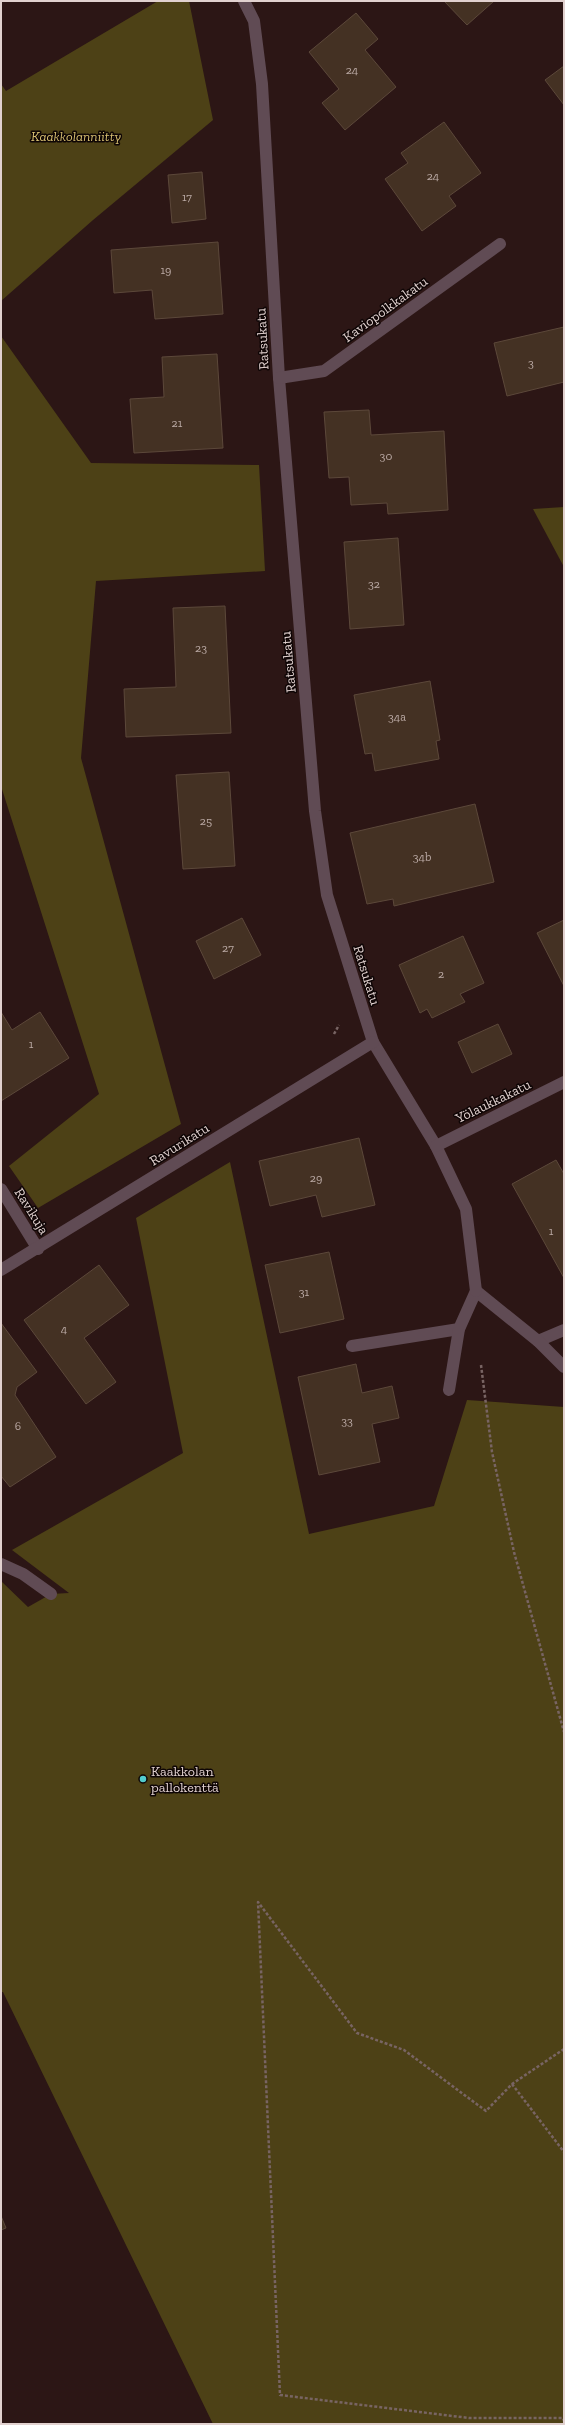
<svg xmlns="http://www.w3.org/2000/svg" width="565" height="2425" viewBox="0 0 565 2425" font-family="'Zilla Slab',serif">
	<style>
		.green { fill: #4d4116 }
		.building { fill: #443123; stroke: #5c483a }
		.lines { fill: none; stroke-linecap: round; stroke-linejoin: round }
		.path { stroke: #786463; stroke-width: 2.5; stroke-dasharray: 3 2; stroke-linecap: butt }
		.lane { stroke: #604b54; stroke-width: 12 }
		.street { stroke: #604b54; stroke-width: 12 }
		.poi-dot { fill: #52cdce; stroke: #0e0505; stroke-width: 1.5 }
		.labels { text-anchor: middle; stroke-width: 3; stroke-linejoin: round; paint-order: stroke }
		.number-label { font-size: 12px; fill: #baa9a4 }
		.park-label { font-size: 14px; font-style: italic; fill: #d7bf71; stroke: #0e0505 }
		.street-label { font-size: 14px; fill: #e1d1cf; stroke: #0e0505 }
		.poi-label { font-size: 14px; fill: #e1d1cf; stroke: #0e0505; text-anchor: start }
	</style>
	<rect width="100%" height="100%" fill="#2c1615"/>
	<!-- green -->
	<g class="green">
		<polygon points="158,1 189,1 213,120 93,220 1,301 1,84 6,91"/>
		<polygon points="1,336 91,463 259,465 265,571 96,581 81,758 181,1124 38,1208 9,1166 99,1094 1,786"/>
		<polygon points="564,507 564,567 533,509"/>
		<polygon points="230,1162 309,1534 434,1506 467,1400 564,1407 564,2424 213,2424 3,1992 1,1992 1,1581 28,1607 51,1594 69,1593 12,1550 183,1453 136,1218"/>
	</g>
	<!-- building -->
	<g class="building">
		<polygon points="444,1 494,1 467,25"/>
		<polygon points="356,13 378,39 365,50 396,87 345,130 322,103 339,89 309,52"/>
		<polygon points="564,66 564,105 545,80"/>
		<polygon points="444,122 481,173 449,196 456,206 422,231 385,179 408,163 401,153"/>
		<polygon points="202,172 206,219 172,223 168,175"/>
		<polygon points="218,242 223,314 155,319 152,290 114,293 111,250"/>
		<polygon points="564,327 564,382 507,396 494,343"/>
		<polygon points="217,354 223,448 134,453 130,399 164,397 162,357"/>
		<polygon points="369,410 371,435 444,431 448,510 388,514 387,503 351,505 349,477 329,478 324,412"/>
		<polygon points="398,538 404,625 350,629 344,542"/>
		<polygon points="225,606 231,733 126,737 124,689 176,687 173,608"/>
		<polygon points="430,681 440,740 436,741 439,759 375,771 372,753 365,754 354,695"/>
		<polygon points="229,772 235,866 183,869 176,775"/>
		<polygon points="475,804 494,882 394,906 393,899 367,904 350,833"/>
		<polygon points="242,918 261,955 214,979 196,941"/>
		<polygon points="564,920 564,986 537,933"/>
		<polygon points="463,936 484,983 460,994 465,1002 432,1018 427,1009 420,1013 399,965"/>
		<polygon points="1,1012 12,1030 40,1012 69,1058 1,1101"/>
		<polygon points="498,1024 512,1054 472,1073 458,1042"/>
		<polygon points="359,1138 375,1205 322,1217 316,1195 270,1206 259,1161"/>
		<polygon points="556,1160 564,1174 564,1278 512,1184"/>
		<polygon points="329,1252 344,1319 280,1333 265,1265"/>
		<polygon points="99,1265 129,1305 84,1338 116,1382 86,1404 24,1320"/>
		<polygon points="1,1323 37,1372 17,1387 15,1395 56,1457 10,1487 1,1476"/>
		<polygon points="356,1364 362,1393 392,1386 399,1418 372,1424 380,1462 319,1475 298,1377"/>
		<polygon points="1,2216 6,2228 1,2230"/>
	</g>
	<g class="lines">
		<!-- path -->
		<g class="path">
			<polyline points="334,1034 339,1025"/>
			<polyline points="481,1365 492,1452 514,1552 564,1732"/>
			<polyline points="564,2049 512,2084 486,2111 404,2050 357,2033 258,1902 280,2395 469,2418 563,2418 564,2421"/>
			<polyline points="512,2084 564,2152"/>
		</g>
		<!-- lane -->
		<g class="lane">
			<polyline points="538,1341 564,1330"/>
			<polyline points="352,1346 459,1329"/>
			<polyline points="449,1390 459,1329 476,1291 538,1341 564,1367"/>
			<polyline points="1,1564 23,1574 51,1594"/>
		</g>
		<!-- street -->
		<g class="street">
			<polyline points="244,1 254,21 262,84 279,378 315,811 327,895 373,1042 436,1146 466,1209 476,1291"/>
			<polyline points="279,378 324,371 500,244"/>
			<polyline points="436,1146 564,1082"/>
			<polyline points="1,1189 38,1249"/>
			<polyline points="1,1270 373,1042"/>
		</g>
	</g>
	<!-- markers -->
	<circle class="poi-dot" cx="143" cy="1779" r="4"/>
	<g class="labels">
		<!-- number labels -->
		<g class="number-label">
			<text x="352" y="74">24</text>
			<text x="433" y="180">24</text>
			<text x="187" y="201">17</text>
			<text x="166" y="274">19</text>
			<text x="531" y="367">3</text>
			<text x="177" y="427">21</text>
			<text x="386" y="460">30</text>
			<text x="374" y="588">32</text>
			<text x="201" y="652">23</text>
			<text x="397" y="721">34a</text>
			<text x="206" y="825">25</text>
			<text x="422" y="861">34b</text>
			<text x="228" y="952">27</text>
			<text x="441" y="978">2</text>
			<text x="31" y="1048">1</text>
			<text x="316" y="1182">29</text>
			<text x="551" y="1235">1</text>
			<text x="304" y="1296">31</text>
			<text x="64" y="1333">4</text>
			<text x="347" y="1425">33</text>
			<text x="18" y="1430">6</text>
		</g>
		<!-- park labels -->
		<g class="park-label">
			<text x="76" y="141">Kaakkolanniitty</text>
		</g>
		<!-- street labels -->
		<g class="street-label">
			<text transform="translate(385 309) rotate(-36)" y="5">Kaviopolkkakatu</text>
			<text transform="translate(262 339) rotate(-93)" y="5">Ratsukatu</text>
			<text transform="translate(288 662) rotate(-95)" y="5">Ratsukatu</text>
			<text transform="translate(367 975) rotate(73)" y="5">Ratsukatu</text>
			<text transform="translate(493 1101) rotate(-26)" y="5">Yölaukkakatu</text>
			<text transform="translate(179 1144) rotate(-32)" y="5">Ravurikatu</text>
			<text transform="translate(32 1211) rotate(58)" y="5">Ravikuja</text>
		</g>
		<!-- poi labels -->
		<g class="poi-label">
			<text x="151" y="1776">Kaakkolan<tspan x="151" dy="16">pallokenttä</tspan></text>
		</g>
	</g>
	<!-- border -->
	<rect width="565" height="2425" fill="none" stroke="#e1d1cf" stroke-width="4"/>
</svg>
